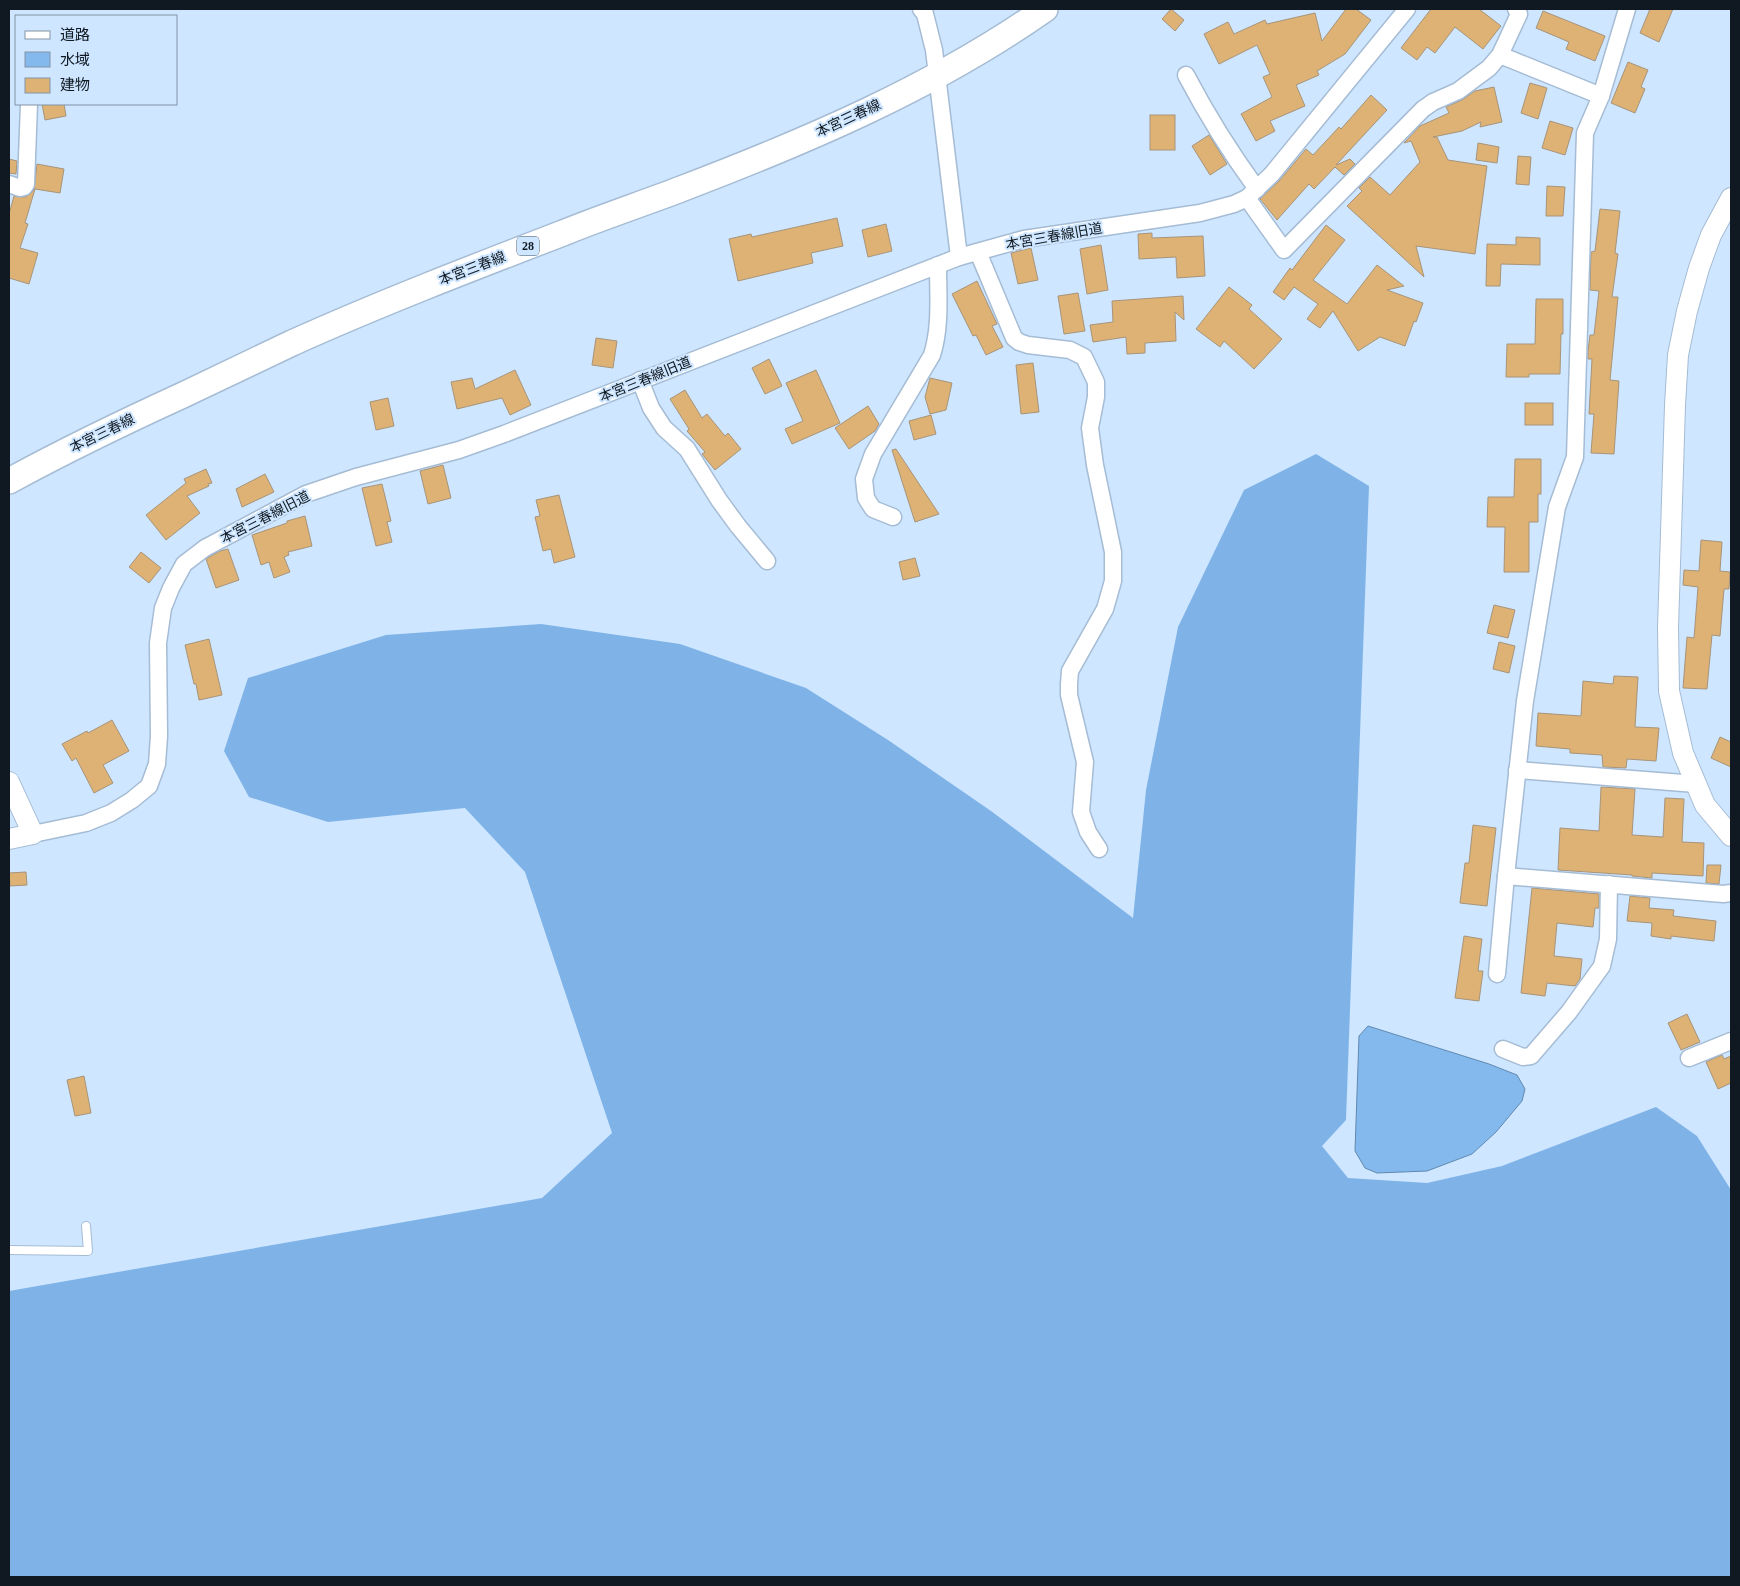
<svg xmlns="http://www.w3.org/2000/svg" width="1740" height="1586" viewBox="0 0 1740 1586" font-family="'Times New Roman','Noto Sans JP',serif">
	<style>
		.forest { fill: #7fb3e8 }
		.water { fill: #84b9ee; stroke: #6189b0 }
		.building { fill: #deb274; stroke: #a7947a }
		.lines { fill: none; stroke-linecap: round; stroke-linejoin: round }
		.service-casing { stroke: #a5bcd4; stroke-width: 10 }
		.minor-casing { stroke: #a5bcd4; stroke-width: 19 }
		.tertiary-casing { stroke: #a5bcd4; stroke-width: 22 }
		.primary-casing { stroke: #a5bcd4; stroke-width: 28 }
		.service { stroke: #fff; stroke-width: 8 }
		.minor { stroke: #fff; stroke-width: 16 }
		.tertiary { stroke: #fff; stroke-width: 20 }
		.primary { stroke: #fff; stroke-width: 25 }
		.labels { text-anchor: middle; stroke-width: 4; stroke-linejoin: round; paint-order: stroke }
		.shield { fill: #cee6ff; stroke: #495664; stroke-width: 1 }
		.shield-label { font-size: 12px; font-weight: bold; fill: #101921 }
		.street-label { font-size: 14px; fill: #101921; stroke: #cee6ff }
	</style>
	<rect width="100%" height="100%" fill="#cee6ff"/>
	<!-- forest -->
	<polygon class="forest" points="1316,454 1369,486 1346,1120 1322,1146 1348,1178 1427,1183 1502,1166 1656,1107 1697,1136 1731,1190 1731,1577 9,1577 9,1291 542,1198 612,1133 525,872 465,808 328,822 249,797 224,751 248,678 386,635 541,624 680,644 806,688 888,740 991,811 1133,918 1146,790 1178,627 1244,490"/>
	<!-- water -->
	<polygon class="water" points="1368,1026 1489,1064 1517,1075 1525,1089 1522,1101 1496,1132 1472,1154 1427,1171 1377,1173 1365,1168 1355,1151 1359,1036"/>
	<!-- building -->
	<g class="building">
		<polygon points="1171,9 1184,20 1175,31 1162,19"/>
		<polygon points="1346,9 1356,9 1371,20 1345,54 1317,71 1319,75 1296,85 1305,106 1270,121 1275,131 1256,141 1241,114 1272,97 1263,77 1270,74 1257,45 1219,64 1204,34 1228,22 1234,34 1265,20 1267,24 1315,13 1322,41"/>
		<polygon points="1431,9 1479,9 1501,26 1483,49 1455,27 1435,53 1427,47 1417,60 1401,48"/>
		<polygon points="1650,9 1673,9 1659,42 1640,33"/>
		<polygon points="1543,11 1605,36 1595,61 1566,49 1569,42 1536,28"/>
		<polygon points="1628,62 1648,70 1641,87 1645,89 1635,113 1611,103"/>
		<polygon points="1530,83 1547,88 1538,119 1521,113"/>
		<polygon points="1494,87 1502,122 1480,127 1481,122 1462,131 1433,137 1437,137 1448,160 1487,166 1475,254 1416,246 1424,277 1347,206 1362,191 1359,188 1370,177 1390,195 1420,162 1411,141 1404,143 1420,126 1449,113 1446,107 1462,100 1475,91"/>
		<polygon points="1371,95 1387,110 1336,165 1350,159 1355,164 1344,175 1335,167 1314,189 1309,184 1277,220 1260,199 1280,180 1306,149 1313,155 1339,127 1341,129"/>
		<polygon points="42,104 64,104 66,116 45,120"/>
		<rect x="1150" y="115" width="25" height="35"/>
		<polygon points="1550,121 1573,128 1565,155 1542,148"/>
		<polygon points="1209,135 1227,164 1210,175 1192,146"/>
		<polygon points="1478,143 1499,147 1497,163 1476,160"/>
		<polygon points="1518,156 1531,157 1529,185 1516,184"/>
		<polygon points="9,159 17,161 16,174 9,173"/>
		<polygon points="37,164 64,169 60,193 35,189 25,223 28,224 20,248 38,253 29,284 9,278 9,214 14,196 26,197 34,190"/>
		<polygon points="1547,186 1565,187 1563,216 1546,216"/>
		<polygon points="1600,209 1620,211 1615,253 1618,254 1612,297 1618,297 1610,380 1619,381 1614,454 1591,453 1594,414 1589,414 1592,359 1588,359 1588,351 1590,335 1594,335 1599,291 1590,290 1591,252 1595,251"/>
		<polygon points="837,218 843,246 811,253 813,263 738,281 729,239 751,234 752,237"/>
		<polygon points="886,224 892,251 868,257 862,230"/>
		<polygon points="1326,225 1345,240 1313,280 1347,304 1377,265 1404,286 1387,290 1423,303 1416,322 1414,321 1405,346 1380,337 1358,351 1333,311 1320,328 1307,319 1318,304 1294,287 1284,300 1273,292 1290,268 1292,270"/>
		<polygon points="1152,233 1152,238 1203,236 1205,276 1177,278 1176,257 1139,259 1138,234"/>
		<polygon points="1516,237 1540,238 1540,265 1501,264 1500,286 1486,286 1487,244 1516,245"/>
		<polygon points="1101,245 1108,290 1087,294 1080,249"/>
		<polygon points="1031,248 1038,280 1018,284 1011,253"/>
		<polygon points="977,281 997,324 992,326 1003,347 986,355 976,335 973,336 952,294"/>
		<polygon points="1229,287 1252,305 1249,309 1282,339 1254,369 1224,341 1220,347 1196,329"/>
		<polygon points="1078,293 1085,331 1064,334 1058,296"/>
		<polygon points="1183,296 1184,320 1175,312 1176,341 1145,343 1145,353 1127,354 1126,337 1093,342 1090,325 1113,322 1112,301"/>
		<polygon points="1536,299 1563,299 1563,334 1561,334 1560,374 1529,374 1529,377 1506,377 1507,344 1535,344"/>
		<polygon points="596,338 617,341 613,368 592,365"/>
		<polygon points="769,359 782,386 765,394 752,368"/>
		<polygon points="1033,363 1039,412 1021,414 1016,365"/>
		<polygon points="515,370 531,405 510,415 502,398 457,409 451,382 472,378 475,389"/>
		<polygon points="816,370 840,423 792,444 785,429 803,421 786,383"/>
		<polygon points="930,378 952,383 946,410 930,414 925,397"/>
		<polygon points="685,390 702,418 707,414 725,436 728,433 741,449 715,470 702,454 705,452 687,431 689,429 670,399"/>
		<polygon points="388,398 394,426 376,430 370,402"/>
		<rect x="1525" y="403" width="28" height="22"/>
		<polygon points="868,406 879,424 875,431 849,449 835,428"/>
		<polygon points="931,415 936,434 914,440 909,421"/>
		<polygon points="896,449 939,514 915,522 892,450"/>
		<polygon points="1515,459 1541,459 1541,494 1538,494 1538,522 1529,522 1529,572 1504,572 1505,527 1487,527 1488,497 1514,497"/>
		<polygon points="443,465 451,498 428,504 420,471"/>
		<polygon points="206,469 212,483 208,484 209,486 187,496 200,513 166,540 146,515 186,483 184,479"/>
		<polygon points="265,474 274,492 242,507 236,489"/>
		<polygon points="382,484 391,521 387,522 392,542 376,546 362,488"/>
		<polygon points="559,495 575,557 554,563 551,549 543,551 535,517 540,516 536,500"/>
		<polygon points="305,516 312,546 288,552 289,555 284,557 290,572 274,578 269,562 261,565 252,535 287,523 287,521"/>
		<polygon points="1701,540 1722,542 1720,571 1730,572 1729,589 1724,589 1720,636 1712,635 1707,689 1683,688 1687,637 1694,638 1698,587 1683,585 1684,570 1699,571"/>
		<polygon points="228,549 239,580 216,588 206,559 220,551"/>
		<polygon points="141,552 161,568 149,583 129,567"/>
		<polygon points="915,558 920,576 903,580 899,562"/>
		<polygon points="1494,605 1515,610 1508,638 1487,633"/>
		<polygon points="209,639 222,695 199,700 196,684 194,684 185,645"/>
		<polygon points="1499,642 1515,646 1509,673 1493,669"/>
		<polygon points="1614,676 1638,677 1635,727 1659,728 1656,761 1627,759 1626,768 1603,767 1602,755 1570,753 1570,749 1536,746 1538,713 1581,716 1583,681 1613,684"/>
		<polygon points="112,720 129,751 103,765 113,783 94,793 76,758 72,761 62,744 87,731 88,733"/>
		<polygon points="1720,737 1731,742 1731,767 1711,758"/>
		<polygon points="1601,787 1635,789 1632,835 1663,837 1665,798 1684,799 1682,842 1704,843 1703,876 1652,873 1652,878 1632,876 1632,875 1558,870 1560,828 1599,831"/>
		<polygon points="1473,825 1496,828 1487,906 1460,903 1465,863 1469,863"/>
		<polygon points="1707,865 1721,865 1719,884 1706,883"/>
		<polygon points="26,872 27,885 10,886 9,873"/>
		<polygon points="1532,888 1599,894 1599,908 1595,908 1593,927 1557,923 1554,956 1582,959 1580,979 1575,986 1547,983 1545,996 1521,993"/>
		<polygon points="1630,896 1650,898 1649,908 1674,910 1673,916 1716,921 1714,941 1671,936 1671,939 1651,936 1652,923 1627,921"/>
		<polygon points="1464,936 1482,939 1478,971 1483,971 1479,1001 1455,998"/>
		<polygon points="1687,1014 1700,1042 1681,1050 1668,1023"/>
		<polygon points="1722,1055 1724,1059 1731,1056 1731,1083 1718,1089 1706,1062"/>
		<polygon points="84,1076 91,1113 75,1116 67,1080"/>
	</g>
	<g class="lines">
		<defs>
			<polyline id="service" points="9,1250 88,1251 86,1226"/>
			<g id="minor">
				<polyline points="921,9 925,14 934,50 959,257"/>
				<polyline points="1627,9 1601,96 1585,133 1575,457 1557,507 1525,701 1506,876 1723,894 1731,893"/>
				<polyline points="1500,55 1601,96"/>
				<path d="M1186 75C1207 115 1230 152 1257 189"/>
				<polyline points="9,184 20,188 24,187 26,184 29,104"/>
				<polyline points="1247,198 1284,250 1423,109 1433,102 1458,91 1489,68 1500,55 1519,14 1516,9"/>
				<polyline points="978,252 1014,338 1019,342 1028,345 1070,350 1084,357 1096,382 1096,397 1090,428 1095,465 1113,552 1113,581 1105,609 1070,671 1069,684 1069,695 1085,762 1081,812 1088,832 1099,849"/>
				<polyline points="640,380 651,408 664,428 687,449 719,500 738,526 767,561"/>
				<path d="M893 517 873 509 866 498 864 479 873 454 932 355C941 327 938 295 938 265"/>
				<polyline points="1517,770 1696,784"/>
				<polyline points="33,834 86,823 111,813 132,800 149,786 157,764 159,736 158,643 163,608 171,588 184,564 205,548 306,494 356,477 459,450 504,434 959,257 1024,239 1200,213 1234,204 1247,198 1272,174 1407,9"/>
				<polyline points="1497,974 1506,876"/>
				<polyline points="1503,1049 1523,1057 1531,1056 1569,1012 1602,966 1608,939 1609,884"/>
				<polyline points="1689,1058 1731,1041"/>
			</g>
			<g id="tertiary">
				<polyline points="1731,198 1711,235 1699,268 1687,311 1678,355 1675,405 1668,628 1669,691 1683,753 1705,805 1731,836"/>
				<polyline points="9,782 33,834 9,839"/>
			</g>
			<path id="primary" d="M9 481C66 450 124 422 183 395 220 377 256 360 292 343 381 303 472 268 563 233 602 217 642 204 681 189 807 141 934 87 1045 9"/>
		</defs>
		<!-- service casing -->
		<use href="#service" class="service-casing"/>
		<!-- minor casing -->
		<use href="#minor" class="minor-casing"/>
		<!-- tertiary casing -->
		<use href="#tertiary" class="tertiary-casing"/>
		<!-- primary casing -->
		<use href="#primary" class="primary-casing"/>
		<!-- service -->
		<use href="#service" class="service"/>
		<!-- minor -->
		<use href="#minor" class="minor"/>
		<!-- tertiary -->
		<use href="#tertiary" class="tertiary"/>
		<!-- primary -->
		<use href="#primary" class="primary"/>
	</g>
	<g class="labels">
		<!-- shield labels -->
		<rect class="shield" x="517" y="236.5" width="22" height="19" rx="4"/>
		<g class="shield-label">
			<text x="528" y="250">28</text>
		</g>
		<!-- street labels -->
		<g class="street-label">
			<text transform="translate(848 118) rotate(-25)" y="5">本宮三春線</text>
			<text transform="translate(1054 236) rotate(-10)" y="5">本宮三春線旧道</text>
			<text transform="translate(472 268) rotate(-21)" y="5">本宮三春線</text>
			<text transform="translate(645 379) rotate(-22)" y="5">本宮三春線旧道</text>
			<text transform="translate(102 433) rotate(-26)" y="5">本宮三春線</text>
			<text transform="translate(265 517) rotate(-27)" y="5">本宮三春線旧道</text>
		</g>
	</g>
	<!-- border -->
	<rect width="1740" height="1586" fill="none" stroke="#101921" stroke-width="20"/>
	<!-- legend -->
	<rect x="15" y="15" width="162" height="90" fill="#cee6ff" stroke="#8294a6"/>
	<rect x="25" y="31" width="25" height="8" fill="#ffffff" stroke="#8294a6"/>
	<text x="60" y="40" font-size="15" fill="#101921">道路</text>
	<rect x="25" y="52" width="25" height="15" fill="#84b9ee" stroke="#8294a6"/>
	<text x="60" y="65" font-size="15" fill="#101921">水域</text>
	<rect x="25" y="78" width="25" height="15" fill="#deb274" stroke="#8294a6"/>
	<text x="60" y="90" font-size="15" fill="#101921">建物</text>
</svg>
